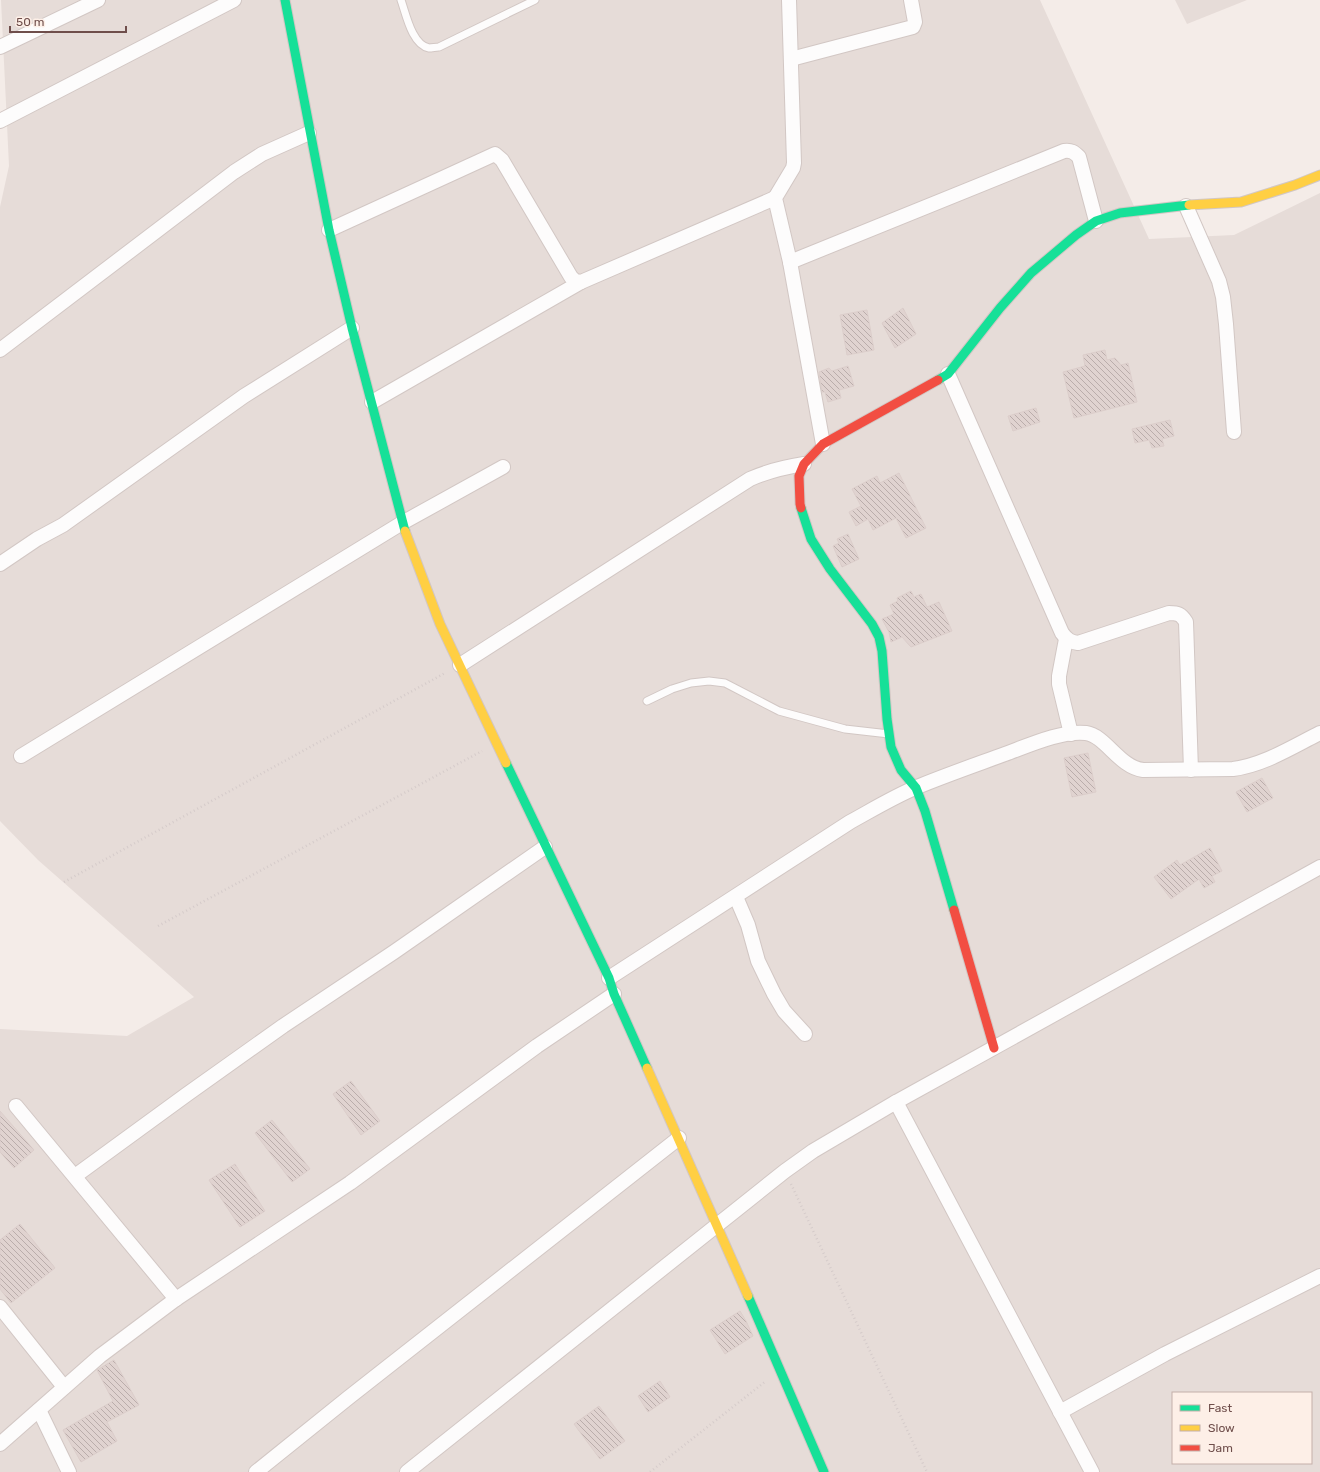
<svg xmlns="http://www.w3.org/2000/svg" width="1320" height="1472" viewBox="0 0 1320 1472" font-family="Rubik,sans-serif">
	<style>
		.industrial { fill: #e6dcd8; fill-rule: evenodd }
		.building { fill: url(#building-back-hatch); stroke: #dccecb }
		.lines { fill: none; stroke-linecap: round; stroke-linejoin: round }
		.lane-casing { stroke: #d2c7c4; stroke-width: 9 }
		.street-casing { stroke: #d2c7c4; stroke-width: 16 }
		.fast-casing { stroke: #d2c7c4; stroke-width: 11 }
		.slow-casing { stroke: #d2c7c4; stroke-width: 11 }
		.jam-casing { stroke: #d2c7c4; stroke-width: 11 }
		.path { stroke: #d5cbca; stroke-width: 2.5; stroke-dasharray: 1 3; stroke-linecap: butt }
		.lane { stroke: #fdfcfc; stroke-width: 7 }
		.street { stroke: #fdfcfc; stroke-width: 14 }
		.fast { stroke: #16e098; stroke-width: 9 }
		.slow { stroke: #ffcf43; stroke-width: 9 }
		.jam { stroke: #f24e42; stroke-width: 9 }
	</style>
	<defs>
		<pattern id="building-back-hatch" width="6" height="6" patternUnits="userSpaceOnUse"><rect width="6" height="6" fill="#e0d3d0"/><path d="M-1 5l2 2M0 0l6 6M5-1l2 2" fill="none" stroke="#baadab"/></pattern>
	</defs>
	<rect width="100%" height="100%" fill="#f4ece8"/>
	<!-- industrial -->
	<g class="industrial">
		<path d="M1 0H1040L1149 239 1234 235 1320 193V1472H0V1029L127 1036 194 997 38 860 0 821V207L9 166ZM1173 1393H1311V1463H1173Z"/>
		<polygon points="1175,0 1247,0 1187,24"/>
	</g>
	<!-- building -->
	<g class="building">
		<polygon points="903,308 916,334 895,348 882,323"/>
		<polygon points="867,310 874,350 847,355 840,315"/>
		<polygon points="1105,350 1107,360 1115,358 1121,365 1128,363 1137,402 1074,418 1063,372 1085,366 1083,355"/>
		<polygon points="848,366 854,386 839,390 841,398 828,402 825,392 822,392 819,372 829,368 832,371"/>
		<polygon points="1036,408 1040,422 1013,431 1008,416"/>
		<polygon points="1170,420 1174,436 1162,439 1164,446 1152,448 1149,440 1135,443 1132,429"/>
		<polygon points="899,473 926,528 906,538 896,518 873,530 868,519 856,526 849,512 861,506 852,489 877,476 880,483"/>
		<polygon points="848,534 859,559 842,567 833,546 839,543 837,539"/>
		<polygon points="911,591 914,597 921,594 927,607 939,602 952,631 911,647 902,637 891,642 889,632 882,619 894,614 890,605 898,601 897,598"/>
		<polygon points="1088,753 1096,792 1072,797 1064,758"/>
		<polygon points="1262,778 1273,798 1247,812 1236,792"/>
		<polygon points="1210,848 1222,871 1212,876 1215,882 1204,888 1199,879 1171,899 1154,877 1177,860 1180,865"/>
		<polygon points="351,1081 380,1121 361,1135 333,1094"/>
		<polygon points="0,1111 34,1150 14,1168 0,1152"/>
		<polygon points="272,1120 310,1169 292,1182 255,1133"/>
		<polygon points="235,1164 265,1211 240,1227 209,1180"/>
		<polygon points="20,1224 55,1268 11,1303 0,1289 0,1240"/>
		<polygon points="740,1311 746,1321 753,1336 725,1354 710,1330"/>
		<polygon points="114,1360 139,1405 107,1422 117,1441 81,1462 63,1430 113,1401 97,1370"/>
		<polygon points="660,1381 670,1397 648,1412 638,1396"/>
		<polygon points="599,1406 625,1441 600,1459 574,1424"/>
	</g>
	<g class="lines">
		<defs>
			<g id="lane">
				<path d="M401 0C406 14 412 45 429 48 432 48 436 47 439 47L535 0"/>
				<polyline points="647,701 672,689 691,683 709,681 725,683 779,711 845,729 889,734"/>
			</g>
			<g id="street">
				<polyline points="789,0 794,163 793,168 775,198 790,262 823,444"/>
				<polyline points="0,47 98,0"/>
				<polyline points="791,59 913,27 915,22 911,0"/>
				<polyline points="0,121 234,0"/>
				<polyline points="1186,206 1219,281 1223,297 1226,324 1234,432"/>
				<polyline points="329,230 495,154 502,160 571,277 575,281 581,282 775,198"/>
				<path d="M790 262 1064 151C1071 150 1074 152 1079 157L1096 221"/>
				<polyline points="0,350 234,172 262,154 309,133"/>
				<path d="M948 374 1062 633C1067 640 1071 642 1078 643L1169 613C1178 613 1181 614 1186 622L1191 770"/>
				<polyline points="372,402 581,282"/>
				<polyline points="0,564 37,539 63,525 244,396 352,328"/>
				<polyline points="1066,639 1059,676 1059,684 1071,734"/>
				<path d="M460 665 750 479C768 471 785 467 804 464"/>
				<polyline points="21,756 402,523 503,467"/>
				<polyline points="736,897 748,925 758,961 774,994 784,1011 805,1034"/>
				<path d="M609 978 850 822C872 810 893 797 917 787 946 775 975 765 1005 754 1027 746 1062 730 1086 733 1106 736 1119 767 1143 770L1233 769C1264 765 1292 747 1320 733"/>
				<polyline points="896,1102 1092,1472"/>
				<polyline points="16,1106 176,1299"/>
				<polyline points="75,1176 186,1095 283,1026 394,952 545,847"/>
				<polyline points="0,1307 64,1387"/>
				<polyline points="39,1410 69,1472"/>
				<polyline points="1060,1412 1165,1354 1320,1276"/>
				<polyline points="0,1444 100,1356 176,1299 350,1183 537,1046 614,994"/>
				<polyline points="256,1472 348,1398 679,1138"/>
				<polyline points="407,1472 785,1171 813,1151 896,1102 1320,867"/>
			</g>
			<g id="fast">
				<polyline points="285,0 329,230 352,328 405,531"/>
				<polyline points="938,380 948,374 1000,308 1031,273 1076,235 1096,221 1120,213 1189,205"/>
				<polyline points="801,508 811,539 830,569 872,624 879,637 882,651 887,719 891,747 901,770 916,788 925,811 954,910"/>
				<polyline points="506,763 609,978 614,994 647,1068"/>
				<polyline points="748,1296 824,1472"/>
			</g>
			<g id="slow">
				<polyline points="1189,205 1241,202 1295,185 1320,175"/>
				<polyline points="405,531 440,624 506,763"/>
				<polyline points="647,1068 748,1296"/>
			</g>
			<g id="jam">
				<polyline points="801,508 800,504 799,476 804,464 823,444 938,380"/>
				<polyline points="954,910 994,1048"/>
			</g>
		</defs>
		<!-- lane casing -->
		<use href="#lane" class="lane-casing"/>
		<!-- street casing -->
		<use href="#street" class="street-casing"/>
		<!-- fast casing -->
		<use href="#fast" class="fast-casing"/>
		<!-- slow casing -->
		<use href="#slow" class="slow-casing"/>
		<!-- jam casing -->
		<use href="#jam" class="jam-casing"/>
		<!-- path -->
		<g class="path">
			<polyline points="64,882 445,673"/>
			<polyline points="158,926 482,751"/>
			<polyline points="791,1184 927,1472"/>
			<polyline points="650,1472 766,1381"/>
		</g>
		<!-- lane -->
		<use href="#lane" class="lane"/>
		<!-- street -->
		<use href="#street" class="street"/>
		<!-- fast -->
		<use href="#fast" class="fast"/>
		<!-- slow -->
		<use href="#slow" class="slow"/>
		<!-- jam -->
		<use href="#jam" class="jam"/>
	</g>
	<!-- legend -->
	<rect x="1172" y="1392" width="140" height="72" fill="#fdefe7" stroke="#c4afa9"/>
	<rect x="1180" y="1405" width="20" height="6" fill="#16e098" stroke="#c4afa9"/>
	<text x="1208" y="1412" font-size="12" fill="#6f4e4b">Fast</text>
	<rect x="1180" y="1425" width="20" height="6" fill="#ffcf43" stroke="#c4afa9"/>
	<text x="1208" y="1432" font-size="12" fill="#6f4e4b">Slow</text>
	<rect x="1180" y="1445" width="20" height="6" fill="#f24e42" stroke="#c4afa9"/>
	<text x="1208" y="1452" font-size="12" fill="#6f4e4b">Jam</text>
	<!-- scale -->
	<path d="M10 26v6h116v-6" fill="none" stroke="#6f4e4b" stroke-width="2"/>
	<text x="16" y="26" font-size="12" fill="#6f4e4b" stroke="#fdefe7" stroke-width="3" paint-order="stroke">50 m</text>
</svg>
